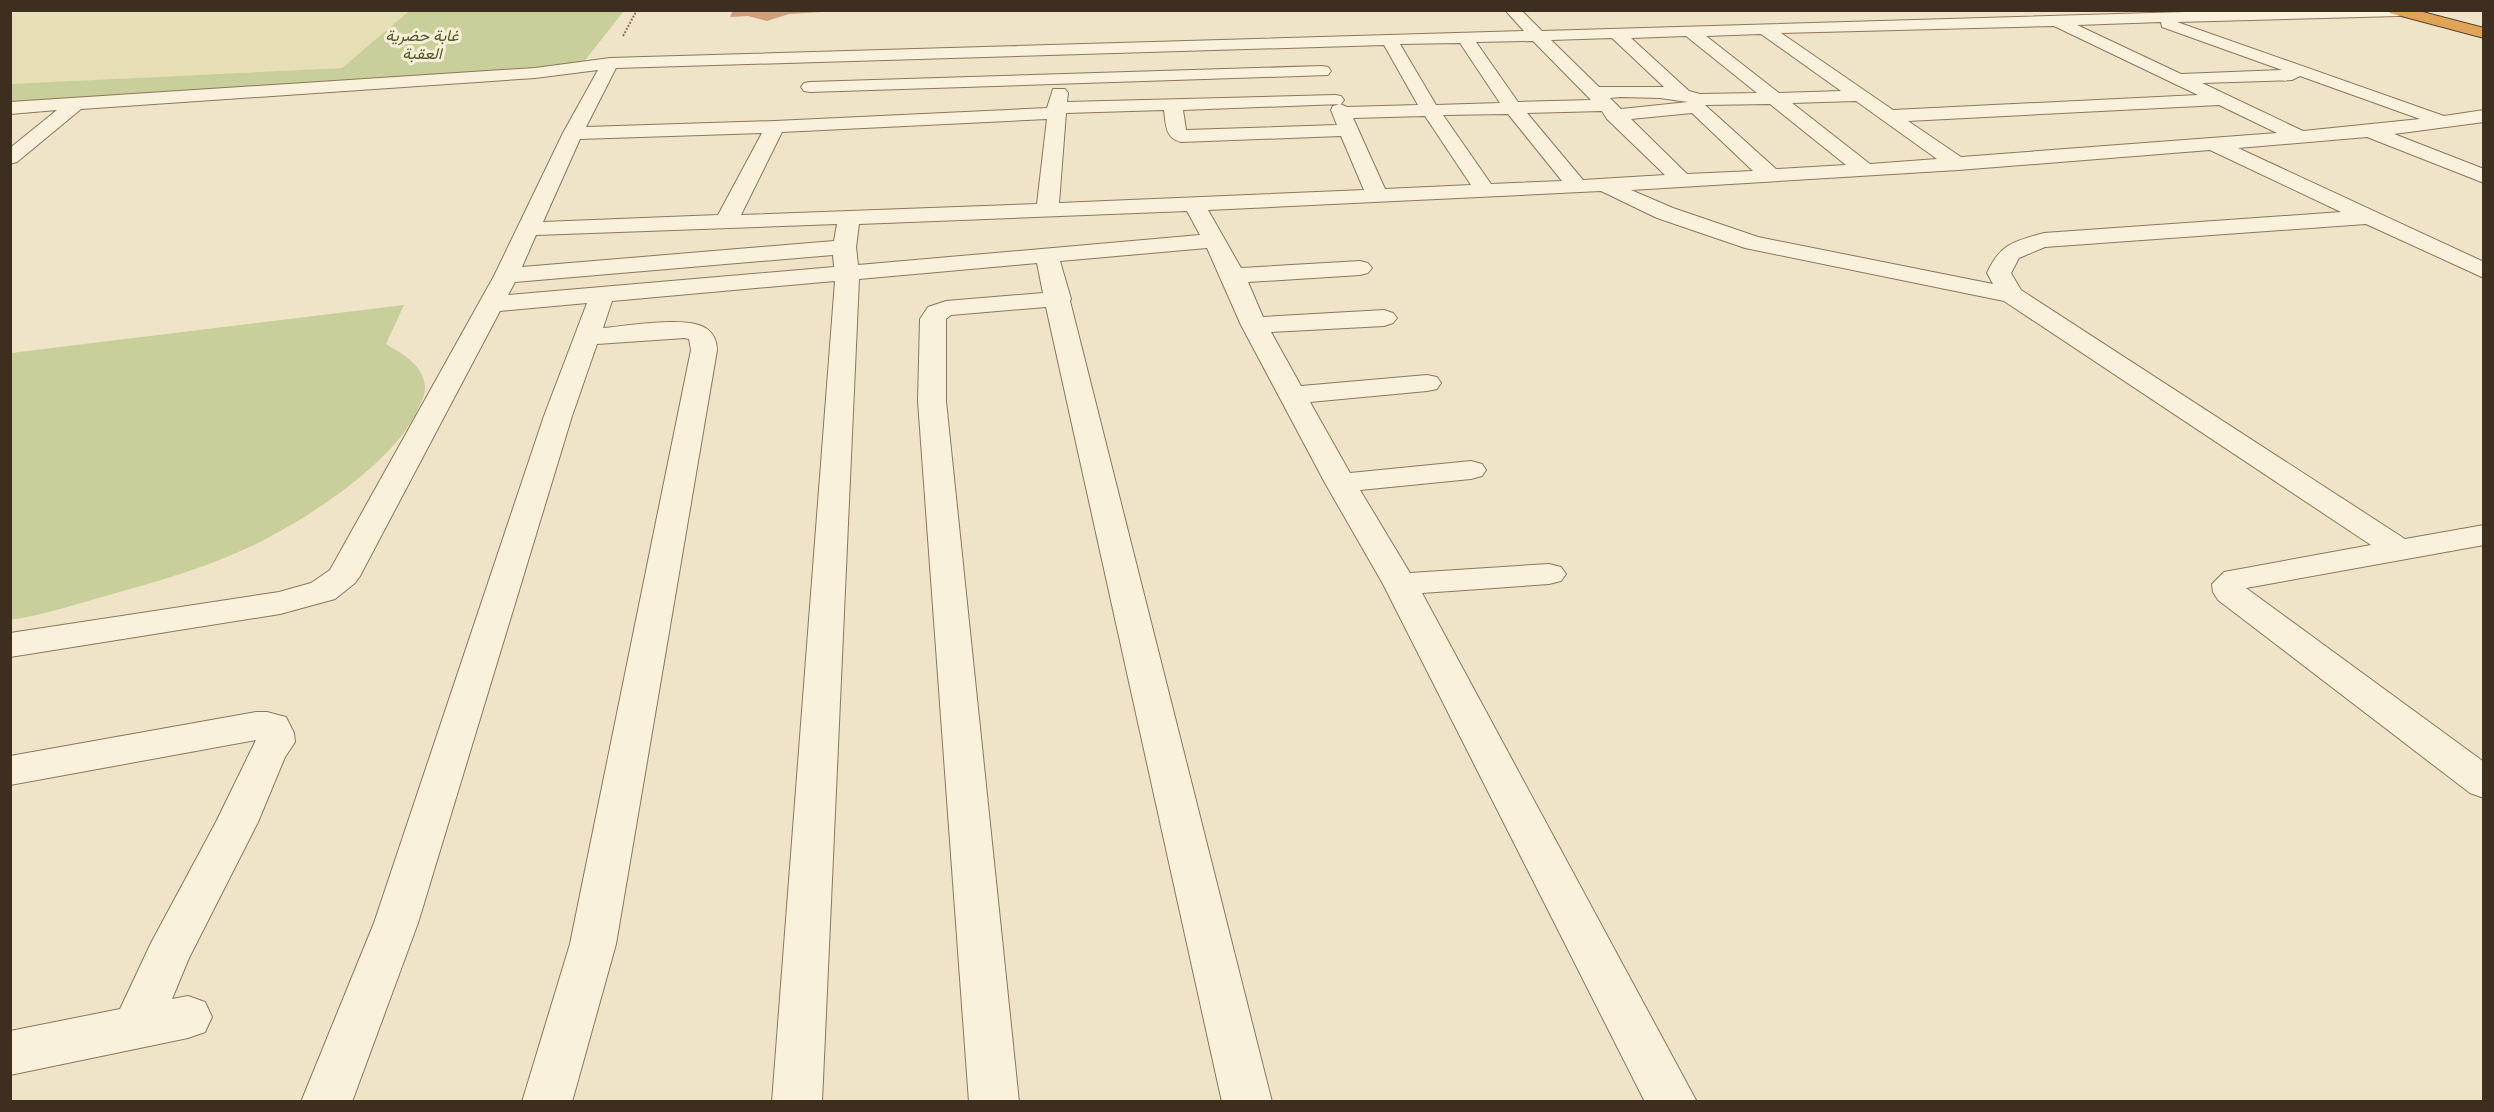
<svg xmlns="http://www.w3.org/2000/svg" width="2494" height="1112" viewBox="0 0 2494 1112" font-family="Spectral,Vazirmatn,serif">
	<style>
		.farmland { fill: #e6deb5 }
		.green { fill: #c9cf9b }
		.building { fill: #cf9f7d }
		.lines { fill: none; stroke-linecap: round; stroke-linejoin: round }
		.minor-casing { stroke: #8d765c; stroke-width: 2 }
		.highway-casing { stroke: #5b4430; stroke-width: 2 }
		.path { stroke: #8d765c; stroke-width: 2; stroke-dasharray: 2 1.5; stroke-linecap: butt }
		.minor { fill: #faf1dc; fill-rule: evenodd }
		.highway { fill: #e0a458; fill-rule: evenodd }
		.labels { text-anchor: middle; stroke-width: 6; stroke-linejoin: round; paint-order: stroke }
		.far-park-label { font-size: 16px; font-style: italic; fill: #4d5a26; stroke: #f7eed8 }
	</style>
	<rect width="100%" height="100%" fill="#f0e4c8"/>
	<!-- farmland -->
	<polygon class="farmland" points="19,11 409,11 342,68 11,84 11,15"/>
	<!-- green -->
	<g class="green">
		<polygon points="409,11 624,11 582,64 411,79 11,103 10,84 342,68"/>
		<path d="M404 305 386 344C401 353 420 363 424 381 427 390 423 399 419 407 396 462 307 519 254 545 210 566 163 580 116 593 81 603 47 614 11 620V353Z"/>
	</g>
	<!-- building -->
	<polygon class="building" points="733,10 822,10 822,12 789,14 767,21 748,16 730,17"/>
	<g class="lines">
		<defs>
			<g id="minor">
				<path d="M1505 10H1521L1542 31 2253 10H2405L2403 14 2398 16 2177 22 2444 116 2484 110V122L2394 134 2484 169V183L2367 137 2238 148 2484 262V278L2366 224 2045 247 2019 258 2011 273 2021 290 2405 539 2484 525V545L2246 588 2484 762V798L2470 793 2218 600 2213 592 2212 584 2224 572 2371 545 2004 301 1745 248 1657 218 1601 191 1208 210 1241 268 1360 261 1368 263 1372 268 1368 273 1360 275 1248 282 1263 317 1384 310 1393 313 1397 318 1393 323 1384 326 1271 332 1301 386 1427 375 1437 377 1441 383 1437 389 1427 391 1310 402 1350 473 1471 461 1482 464 1486 470 1482 476 1471 479 1360 490 1410 573 1549 564 1561 567 1566 574 1561 581 1549 584 1422 593 1697 1102H1645L1383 584 1325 483 1241 325 1207 248 1060 261 1071 299 1070 301 1272 1102H1222L1046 307 951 315 946 319V401L1019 1102H969L918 401 920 319 928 307 946 301 1043 293 1037 263 859 279 822 1102H772L835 281 612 301 603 328C627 326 689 315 707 329 714 334 717 342 717 350L616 944 572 1102H522L570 944 691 350 689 339 685 338 597 344 572 416 418 923 352 1102H301L374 923 544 416 587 303 500 311 360 576 355 583 335 599 280 614 10 657V633L279 592 311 583 330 570 494 276 563 133 598 70 535 78 81 109 17 162 10 164V148L57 110 10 114V102L535 68 610 58 1524 31ZM2161 22 2162 27 2282 70 2181 74 2077 25ZM2054 26 2198 95 1893 110 1781 33ZM1761 34 1841 91 1779 93 1706 36ZM1686 36 1757 93 1700 94 1689 91 1631 38ZM1612 38 1664 87H1599L1551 40ZM1533 41 1591 100 1518 102 1476 42ZM1460 43 1500 103 1436 105 1400 44ZM1384 45 1418 105 1347 107 1340 104 1333 106 1331 110 1337 125 1186 130 1183 110 1341 104 1344 100 1341 96 1335 95 1067 102 1068 93 1065 89H1053L1047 108 775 121 586 127 616 68ZM2300 76 2420 119 2303 131 2202 83 2292 80ZM1621 97 1660 98 1688 102 1621 109 1610 98ZM1856 101 1937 159 1870 164 1792 103ZM1770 104 1846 165 1776 169 1705 105ZM2219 105 2277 133 1961 157 1908 121ZM1164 110C1166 125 1165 138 1181 142L1341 136 1364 190 1059 203 1066 113ZM1602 111 1607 119 1665 175 1583 180 1527 113ZM1692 113 1753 171 1687 174 1631 119ZM1508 114 1562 181 1491 184 1443 115ZM1425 116 1471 185 1385 189 1353 118ZM1047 119 1037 204 741 215 782 132ZM762 133 718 215 543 222 580 139ZM2210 150 2341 212 2044 233C2014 241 2000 244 1987 273L1993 284 1758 237 1673 208 1631 190 1958 170ZM1187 211 1200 235 858 265 856 247 859 224ZM837 224 834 241 522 267 536 235ZM833 255 834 267 508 295 515 282Z"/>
				<polygon points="1322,66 1328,67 1331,71 1328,75 810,92 804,91 801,87 804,83 810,82"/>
				<polygon points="256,712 267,712 286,717 294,733 295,742 285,757 258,822 189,958 172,999 188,996 205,1002 212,1017 205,1032 188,1038 10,1075 10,1031 120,1009 151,943 216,822 256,740 10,785 10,756"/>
			</g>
			<polygon id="highway" points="2388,10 2415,10 2484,28 2484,38 2390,13"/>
		</defs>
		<!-- minor casing -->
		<use href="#minor" class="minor-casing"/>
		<!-- highway casing -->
		<use href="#highway" class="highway-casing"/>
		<!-- path -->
		<polyline class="path" points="623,36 637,10"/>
		<!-- minor -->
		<use href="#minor" class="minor"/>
		<!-- highway -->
		<use href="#highway" class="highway"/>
	</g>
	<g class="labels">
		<!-- far-park labels -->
		<g class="far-park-label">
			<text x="422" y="41">غابة حضرية<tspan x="422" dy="18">العقبة</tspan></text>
		</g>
	</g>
	<!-- border -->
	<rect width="2494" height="1112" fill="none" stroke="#3d2e20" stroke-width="24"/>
</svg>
